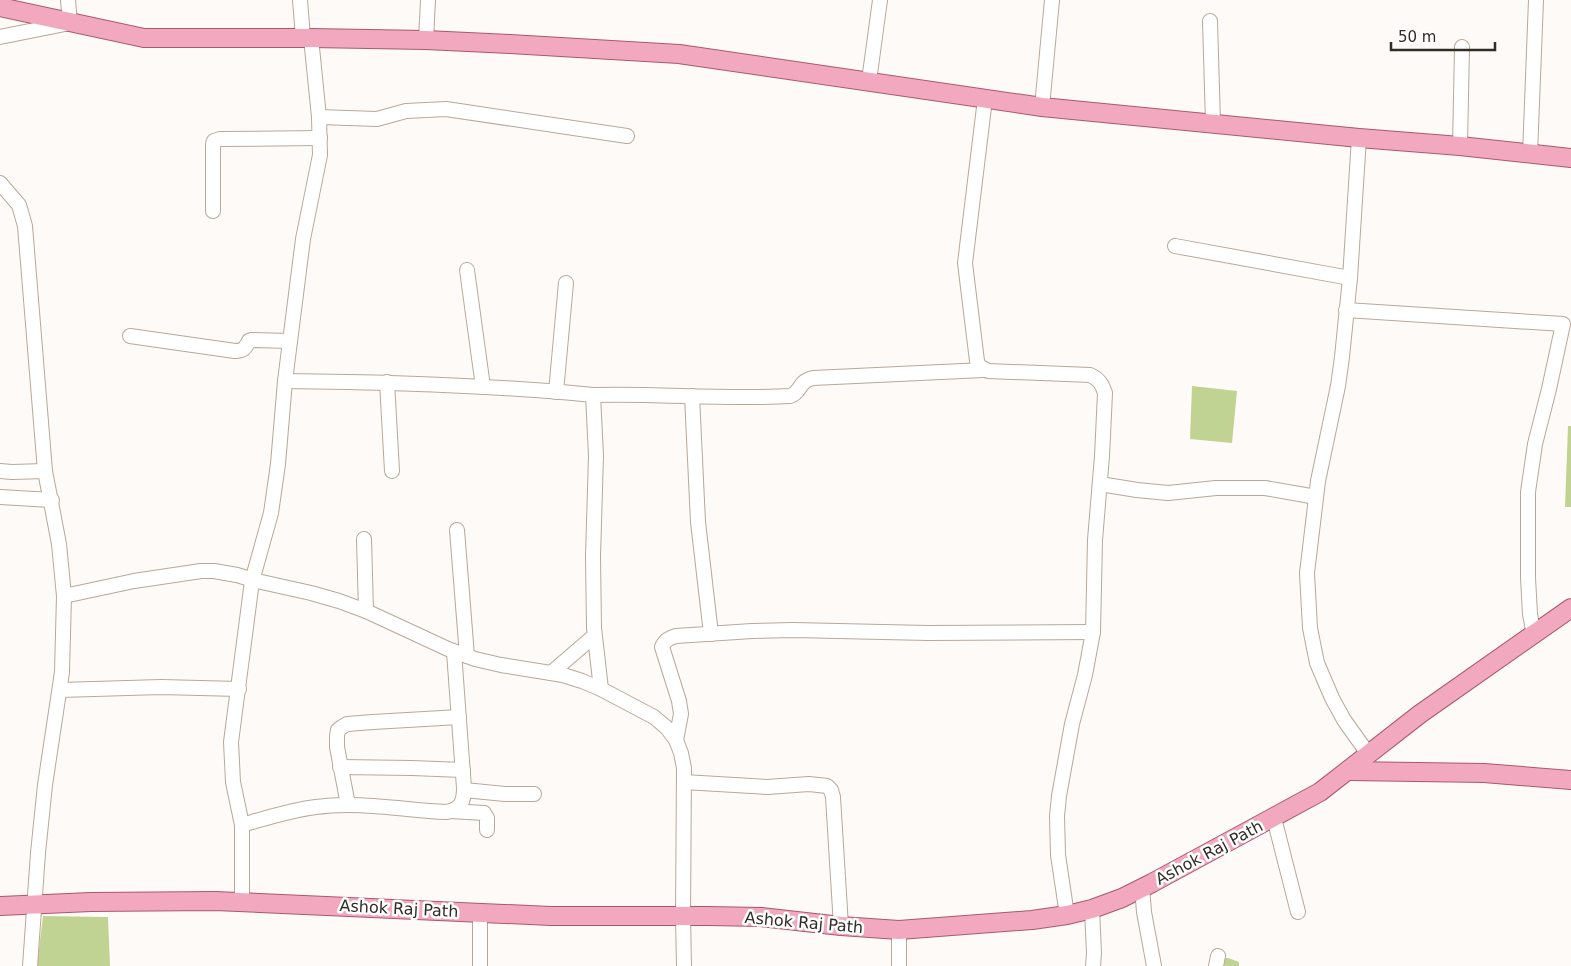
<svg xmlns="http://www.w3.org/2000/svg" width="1571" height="966" viewBox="0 0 1571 966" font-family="'DejaVu Sans',sans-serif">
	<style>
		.green { fill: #c1d392 }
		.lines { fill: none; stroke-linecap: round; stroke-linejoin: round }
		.minor-casing { stroke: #b9a898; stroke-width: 16 }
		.major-casing { stroke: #a9586e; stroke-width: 20 }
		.minor { stroke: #fff; stroke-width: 14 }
		.major { stroke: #f2a9bf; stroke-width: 18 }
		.labels { text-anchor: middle; stroke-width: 5; stroke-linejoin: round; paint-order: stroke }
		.street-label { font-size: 16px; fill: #322c25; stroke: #fff }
	</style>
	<rect width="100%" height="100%" fill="#fefaf7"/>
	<!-- green -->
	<g class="green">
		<polygon points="1192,386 1237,391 1232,443 1190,439"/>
		<polygon points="1568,426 1571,426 1571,507 1565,507"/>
		<polygon points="43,916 108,917 110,966 37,966"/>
		<polygon points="1220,958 1228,958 1239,962 1239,966 1218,966"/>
	</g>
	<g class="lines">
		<defs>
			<g id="minor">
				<polyline points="300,0 303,38"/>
				<polyline points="1210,21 1213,123"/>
				<polyline points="0,37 70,23 68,0"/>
				<polyline points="426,40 428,0"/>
				<polyline points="869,81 880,0"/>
				<path d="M985 99 965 263 977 361 979 366 988 371 1090 375C1099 379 1102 384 1105 393L1102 456 1095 540 1093 632 1085 675 1072 724 1059 796 1057 816 1058 855 1067 915"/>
				<polyline points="1042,107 1052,0"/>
				<polyline points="319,117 377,119 406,111 446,109 627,136"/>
				<polyline points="1359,138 1350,278 1342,357 1338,386 1318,481 1307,573 1310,628 1317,663 1332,698 1344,720 1369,755"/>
				<polyline points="1460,146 1462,47"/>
				<polyline points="1530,154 1536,0"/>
				<polyline points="0,183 19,205 25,226 45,471 59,544 64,596 62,672 45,785 38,853 30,966"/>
				<polyline points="213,211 213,144 214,141 220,139 320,138"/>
				<polyline points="1175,246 1350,278"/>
				<polyline points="467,270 483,387"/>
				<polyline points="1346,310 1563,324 1549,389 1535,444 1528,492 1528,578 1530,614 1534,635"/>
				<path d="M130 336 235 351C244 351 245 348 249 341L251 340 290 341"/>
				<path d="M285 381C388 382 490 385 593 395"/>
				<polyline points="387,382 392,471"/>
				<polyline points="556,392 566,283"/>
				<polyline points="692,396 698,522 711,634"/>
				<polyline points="0,471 12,472 45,471"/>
				<polyline points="1100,484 1137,490 1168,493 1216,488 1265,488 1316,497"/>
				<polyline points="0,497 52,500"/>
				<polyline points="457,530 467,656"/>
				<polyline points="364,539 366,611"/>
				<polyline points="64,596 134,581 201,571 214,571 237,575 257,581 311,593 339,601 366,611 448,649 475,659 501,665 563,675 582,681 601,689 654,717 667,728 676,740 681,753 684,768 683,916 684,966"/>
				<polyline points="551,673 594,636"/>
				<path d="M601 689 594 628 593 556 596 456 593 395C658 393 725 400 790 396 802 392 797 382 813 378L984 370"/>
				<polyline points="60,690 161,687 239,689"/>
				<path d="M676 740 681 714 679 701 662 647C665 640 669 638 676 636L752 631 793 630 928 633 1093 632"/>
				<polyline points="340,767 412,768 463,770"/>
				<polyline points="684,782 767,787 809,784 827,786 831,790 833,797 841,926"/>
				<polyline points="464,790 505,794 534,794"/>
				<polyline points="348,805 337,747 337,736 338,730 342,727 347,724 373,722 459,717"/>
				<polyline points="451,811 484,813 487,818 487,830"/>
				<polyline points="1274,818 1298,912"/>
				<path d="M242 825C266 818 291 810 316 807 359 801 403 810 446 812 461 810 464 801 464 788L454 652"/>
				<polyline points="1142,887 1144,912 1154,966"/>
				<polyline points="242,902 242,825 233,782 231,742 252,581 271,513 278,464 285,381 303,239 320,155 319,117 311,38"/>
				<polyline points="1092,909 1094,953 1093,966"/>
				<polyline points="480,912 480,966"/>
				<polyline points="899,966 899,930"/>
				<polyline points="1216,966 1218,956"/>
			</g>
			<g id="major">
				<polyline points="0,7 144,38 311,38 426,40 510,44 679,54 1042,107 1359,138 1460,146 1571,158"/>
				<polyline points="1349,771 1484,773 1571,780"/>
				<polyline points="0,906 91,902 215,901 551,916 708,916 761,917 841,926 899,930 1032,920 1067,915 1092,909 1122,898 1152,883 1320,792 1420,714 1571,608"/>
			</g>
		</defs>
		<!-- minor casing -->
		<use href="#minor" class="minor-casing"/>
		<!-- major casing -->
		<use href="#major" class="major-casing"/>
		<!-- minor -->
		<use href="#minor" class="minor"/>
		<!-- major -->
		<use href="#major" class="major"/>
	</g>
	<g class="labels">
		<!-- street labels -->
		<g class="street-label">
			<text transform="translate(1209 852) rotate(-28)" y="6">Ashok Raj Path</text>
			<text transform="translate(399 908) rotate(3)" y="6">Ashok Raj Path</text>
			<text transform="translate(804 922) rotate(5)" y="6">Ashok Raj Path</text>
		</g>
	</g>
	<!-- scale -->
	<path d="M1391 42v8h104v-8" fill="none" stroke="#322c25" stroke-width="2.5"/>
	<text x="1398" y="42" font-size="15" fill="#322c25" stroke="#ffffff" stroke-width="4" paint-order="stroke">50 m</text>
</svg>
